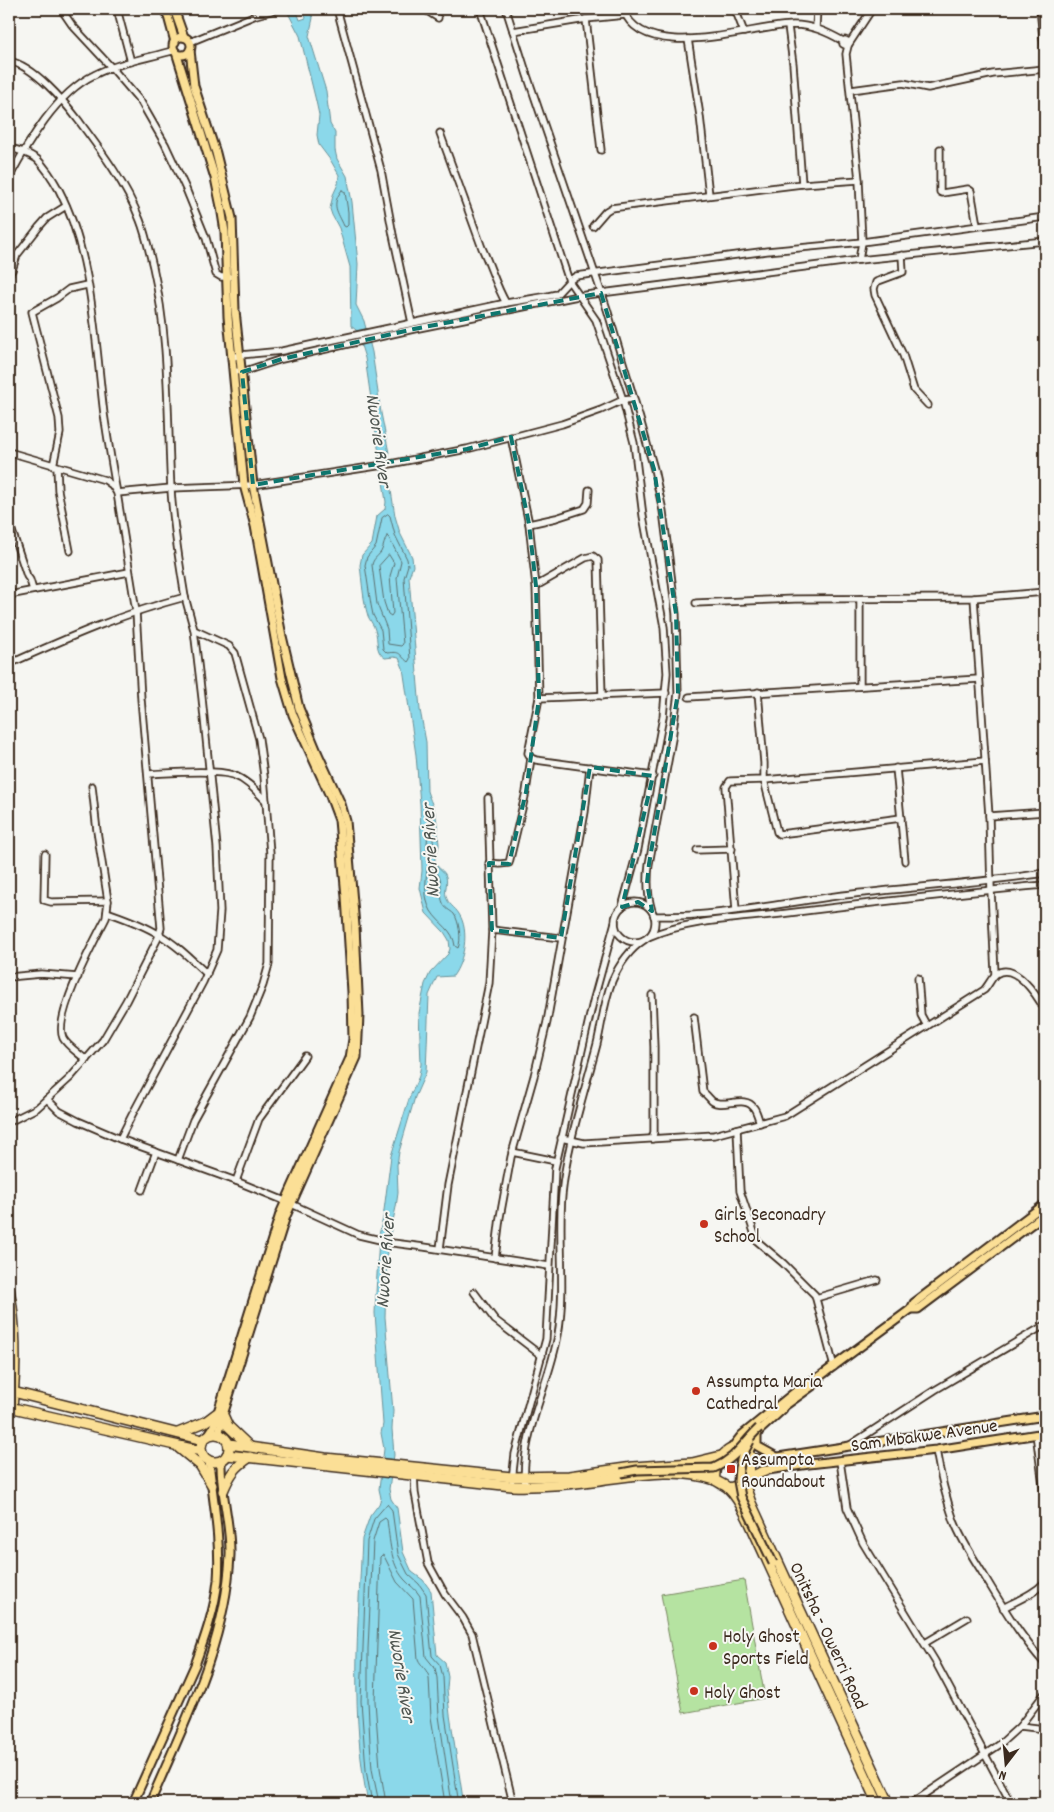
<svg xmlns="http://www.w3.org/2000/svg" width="1054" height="1812" viewBox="0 0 1054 1812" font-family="Dekko,sans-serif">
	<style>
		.green { fill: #b5e3a1; stroke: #788660 }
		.water { fill: #8bd8ea; stroke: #6b9298 }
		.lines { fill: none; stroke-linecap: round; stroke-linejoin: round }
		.shore { stroke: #5b7070; stroke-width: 1 }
		.minor-casing { stroke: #3b2a1e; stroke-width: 9 }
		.major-casing { stroke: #3b2a1e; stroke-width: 11 }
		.highway-casing { stroke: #3b2a1e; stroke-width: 12 }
		.minor { stroke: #f6f6f2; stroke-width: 5.5 }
		.major { stroke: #fbdf96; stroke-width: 7 }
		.highway { stroke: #fbdf96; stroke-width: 9 }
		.major-bridge-casing { stroke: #3b2a1e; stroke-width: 11; stroke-linecap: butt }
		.major-bridge { stroke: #fbdf96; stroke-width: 7 }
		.marked { fill: none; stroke: #0f766e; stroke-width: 4; stroke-dasharray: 10 6; stroke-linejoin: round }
		.poi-dot { fill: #c8321e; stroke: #f6f6f2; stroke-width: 2 }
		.labels { text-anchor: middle; stroke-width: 4; stroke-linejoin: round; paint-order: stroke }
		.poi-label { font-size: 19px; fill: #3b2a1e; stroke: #f6f6f2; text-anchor: start }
		.street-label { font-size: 19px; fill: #3b2a1e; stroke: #f6f6f2 }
		.water-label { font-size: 20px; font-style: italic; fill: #4f5651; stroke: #f6f6f2 }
	</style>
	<rect width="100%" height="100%" fill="#f6f6f2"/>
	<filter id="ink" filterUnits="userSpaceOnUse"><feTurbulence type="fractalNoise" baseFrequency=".02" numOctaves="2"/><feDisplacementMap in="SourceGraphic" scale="10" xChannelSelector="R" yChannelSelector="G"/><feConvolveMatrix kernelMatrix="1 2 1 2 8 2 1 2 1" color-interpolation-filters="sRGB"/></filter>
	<g filter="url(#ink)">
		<!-- green -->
		<polygon class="green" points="744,1580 765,1698 683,1713 661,1594"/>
		<!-- water -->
		<path class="water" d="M286 9H296L300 20 306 18 303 9H310L313 18 309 36 326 91 330 124 335 133V150L337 159 347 176 352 202 358 264 356 305 364 321 372 352 381 413 389 453 388 471 395 516 400 533 412 557 413 566 409 577 420 710 426 742 427 791C429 798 432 803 434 809 437 815 438 836 439 844 439 850 434 856 435 862 437 868 442 869 445 874 449 882 444 889 446 896 448 905 455 907 459 914 470 931 464 961 453 976L437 977 429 995 426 1072 415 1097 399 1152 397 1165 398 1193 396 1207 387 1248 385 1317 393 1411 392 1429 394 1455 389 1489 391 1499 397 1508 403 1552 412 1572 423 1580 431 1591 437 1655 445 1662 448 1677 447 1689 450 1715 463 1799 461 1803H368C350 1716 358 1627 362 1539L370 1516 379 1504 381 1498 379 1489 384 1449 381 1433 383 1424 375 1313 379 1235 383 1218 391 1156 409 1099 419 1076 421 1064 419 1013 425 984 430 973 448 954 450 949 449 940 444 932 426 913 420 888 422 871 420 804 416 755 403 668 399 658 394 657 385 658C374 651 379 640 375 630 374 625 370 621 368 616 363 600 362 581 360 565L362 555 372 544 377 516 385 509 386 502 365 358 356 330 351 326 350 267 339 228 332 215 330 209 333 195 338 184 339 175 331 161 319 145 317 135 319 115 316 101 300 36Z"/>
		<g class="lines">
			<!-- shore -->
			<g class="shore">
				<path d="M342 190 345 192 348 212V225L346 227 344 226C338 212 330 205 342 190Z"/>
				<path d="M388 514 390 516 395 535 407 559 408 565 404 578 410 659 408 662C398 654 402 651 387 653L383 649 381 630 373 615 371 605 365 565 367 557 376 546 382 518Z"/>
				<path d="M387 536 389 538 401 561 397 578 403 644 401 646 388 644 387 629 377 604 372 565C373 559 377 557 381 552 384 546 384 541 387 536Z"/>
				<polygon points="389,555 394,563 390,576 393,613 391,616 388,614 384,602 379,566"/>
				<polygon points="428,833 432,834 434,846 432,853 430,855 427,853"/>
				<path d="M429 867C448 876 437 889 443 903 445 909 450 910 454 914 459 921 462 940 458 948L455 946C453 929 440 925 431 911 423 897 426 883 427 868Z"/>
				<polyline points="372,1803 366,1770 361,1701 367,1541 374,1519 387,1504 392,1510 398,1554 408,1574 419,1584 426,1594 432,1656 440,1665 443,1677 445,1715 458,1798 457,1803"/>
				<path d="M379 1803 372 1769 370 1742 368 1701V1649L373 1541 379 1522 385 1518 387 1520C390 1540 390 1563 404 1579 409 1585 416 1589 420 1596L426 1657 435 1668 437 1678 439 1716 451 1797V1803"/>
				<path d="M386 1803 380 1768 375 1701 380 1557 382 1555 384 1556 397 1582 413 1599 418 1659C421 1666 428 1670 429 1678L431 1717 444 1797 443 1803"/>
			</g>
			<defs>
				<g id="minor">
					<polyline points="61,9 72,25 112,68 141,102 165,144 186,189 206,238 216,274 221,277 229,277"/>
					<polyline points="117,9 131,62"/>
					<polyline points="337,9 381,170 393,235 412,323"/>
					<polyline points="424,9 438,18"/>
					<polyline points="480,9 569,281 596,320 623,400 634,443 643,516 664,627 667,673 663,717 638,849 622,907"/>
					<path d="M506 9 527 75 607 309 640 419 654 469 663 511 676 614 678 693 672 739 649 864C647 881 647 895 652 911"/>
					<path d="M623 9C643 65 750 26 793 25 812 25 827 32 843 41"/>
					<polyline points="735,9 744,32"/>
					<polyline points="1040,9 1045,57"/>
					<polyline points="1044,9 1045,21"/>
					<polyline points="586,19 601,150"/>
					<polyline points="788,26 793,64 802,184"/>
					<polyline points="816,27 817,9"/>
					<polyline points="513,31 586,19 625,15"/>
					<polyline points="688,39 700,116 709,195"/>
					<polyline points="190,42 256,15 278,9"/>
					<polyline points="849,44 872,9"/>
					<polyline points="847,46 843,44 845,40 849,42 846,54 859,180 862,242 859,260"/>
					<path d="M9 61C34 66 64 101 79 121 102 152 126 184 140 220 146 235 149 251 153 267 170 341 167 414 171 489 173 525 179 561 185 597 124 613 67 638 9 664"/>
					<polyline points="851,90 903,83 928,88 993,74 1045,69"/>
					<path d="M440 133 482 248C491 267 496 286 506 303"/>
					<path d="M9 148C19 150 28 153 37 159 46 168 53 179 59 190 93 255 95 342 104 414 108 440 112 467 117 493L171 488 253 485 390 464 467 449 562 424 601 410 623 400 634 399"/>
					<polyline points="940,149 940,192 942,193 968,189 971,191 977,225"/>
					<path d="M9 178C28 142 57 93 94 75 119 62 149 58 175 50"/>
					<polyline points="593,226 606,211 611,208 802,184 859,180"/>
					<polyline points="902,255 903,272 876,282 874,289 875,295 903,355 914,390 928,405"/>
					<polyline points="9,275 12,270 17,255 39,227 47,218 66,206"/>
					<polyline points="233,357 240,355 282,351 506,303 548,296 557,294 569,281 576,276 767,251 862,242 1045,217"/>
					<polyline points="234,371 242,372 282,359 414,329 578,296 859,260 1045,241"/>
					<polyline points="511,437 529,524 536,586 539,698 528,753 531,758 536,760 653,776"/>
					<polyline points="9,452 105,480 112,485 117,493 136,611 141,699 161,928 158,938 126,1001 103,1040 70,1078 37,1108 9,1122"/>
					<polyline points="53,466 60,433 59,418 32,312 57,298 69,289 87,285"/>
					<polyline points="57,467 58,490 70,551"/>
					<polyline points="9,522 27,576 30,580 33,590"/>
					<polyline points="529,524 556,518 584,509 588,503 589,490"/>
					<polyline points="536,586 585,558 593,556 598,560 602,696"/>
					<polyline points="9,595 129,572"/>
					<polyline points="974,598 989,816 991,890 995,974"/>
					<polyline points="860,599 860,686"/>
					<polyline points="696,603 795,599 974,598 1045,592"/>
					<polyline points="758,692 764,763 764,780 777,832 779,834 796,832 901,818"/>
					<polyline points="689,697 979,679"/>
					<polyline points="539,698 666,693"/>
					<polyline points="896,768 905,861"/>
					<path d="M148 774C169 773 215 769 233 775 247 780 256 791 266 801"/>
					<polyline points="488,798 492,930"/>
					<polyline points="989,816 1045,812"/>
					<polyline points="697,850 732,849"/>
					<polyline points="45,854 44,900 51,902 108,901"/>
					<polyline points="489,863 500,864 509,863 526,792 531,758"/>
					<circle cx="635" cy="922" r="20"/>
					<polyline points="736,910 726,787 730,781 764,780 985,761"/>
					<path d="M107 912C124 918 142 924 158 934 176 944 192 960 207 974"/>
					<path d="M654 916C718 917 782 903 844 895 911 887 978 883 1045 873"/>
					<path d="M648 937C688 920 737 919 780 914 868 903 957 893 1045 885"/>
					<polyline points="9,977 41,974 78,977"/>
					<polyline points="918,978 921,1015 927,1026"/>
					<polyline points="652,995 654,1047 654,1132 652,1139"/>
					<path d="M694 1017 703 1092C706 1094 709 1098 712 1101 723 1109 745 1094 754 1108 757 1112 758 1118 760 1123"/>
					<path d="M86 1060C80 1054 67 1046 63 1038 53 1017 95 939 106 918L108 901 97 831 92 786"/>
					<polyline points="47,1099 59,1111 78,1121 120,1139 236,1181 285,1201 359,1235 393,1243 424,1247 549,1266"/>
					<polyline points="737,1129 740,1191 757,1241 783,1263 815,1295 834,1367"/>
					<path d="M561 1138 584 1143 714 1135 785 1116 984 990C988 986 992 977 996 974 1015 961 1037 996 1045 1010"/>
					<polyline points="120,1139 132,1115 203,982 217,950 220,911 217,847 202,698 194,630"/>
					<polyline points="512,1152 556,1161"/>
					<polyline points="178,1160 193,1120 250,1017 263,985 269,964 270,853 264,776 259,739 235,653 229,646 194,630 185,597"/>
					<polyline points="236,1181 259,1119 305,1056"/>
					<polyline points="142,1190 156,1152"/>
					<polyline points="440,1249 448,1185 489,983 492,930 561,938"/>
					<polyline points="495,1258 500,1217 511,1157 534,1076 547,1022 585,812 590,767"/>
					<polyline points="474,1292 495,1320 542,1356"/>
					<polyline points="816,1298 877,1280"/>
					<polyline points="1036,1434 1045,1499"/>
					<polyline points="850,1445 935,1390 1045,1325"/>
					<path d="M936 1450C940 1474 946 1498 954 1521 961 1539 972 1556 982 1572 1001 1604 1020 1636 1045 1664"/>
					<polyline points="840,1461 847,1508 863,1543 935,1661 1011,1803"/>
					<polyline points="414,1474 415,1493 428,1563 445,1594 463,1618 472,1634 513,1803"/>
					<polyline points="512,1480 515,1454 546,1339 555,1168 593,1002 615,922"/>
					<path d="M525 1486C520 1434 549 1386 558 1335 566 1289 558 1242 562 1195 567 1144 584 1094 597 1044 602 1024 604 1001 612 981 619 965 629 950 644 940"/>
					<path d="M1003 1608C1018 1600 1034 1594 1045 1582"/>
					<polyline points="925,1643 967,1618"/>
					<polyline points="1045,1693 1020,1726 1045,1729"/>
					<polyline points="912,1803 999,1745 1020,1726"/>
				</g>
				<g id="major">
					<polyline points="166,9 175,42"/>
					<polyline points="174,9 184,37"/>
					<circle cx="182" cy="46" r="9"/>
					<polyline points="190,50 194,86 216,153 232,218 235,310 253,485 282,636 299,708 318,754 341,804 346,821 355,926 359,1015 357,1057 286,1216 223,1415 219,1432 221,1434"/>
					<polyline points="176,52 215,178 221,207 225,232 228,317 244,485 255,526 282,678 293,715 330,796 339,820 346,897 352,992 353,1039 350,1058 280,1214 213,1428 209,1434"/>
					<polyline points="911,1309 918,1309 1045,1214"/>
					<polyline points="779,1410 815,1384 818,1380"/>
					<polyline points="757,1437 757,1446 777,1457"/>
					<polyline points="731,1449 742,1435 805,1384 819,1377 911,1309 914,1303 1045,1204"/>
					<polyline points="748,1453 759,1431 783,1409"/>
					<polyline points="751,1458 759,1459 778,1457 1045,1416"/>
					<polyline points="761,1471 809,1464 936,1450 1045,1433"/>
					<path d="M133 1803 195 1665C205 1637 215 1609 218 1580 221 1539 213 1500 209 1461"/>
					<path d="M150 1803C184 1723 226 1644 230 1555 231 1524 220 1492 221 1461"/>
				</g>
				<g id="highway">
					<path d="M9 1289C17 1328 16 1369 12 1408"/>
					<polyline points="9,1391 203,1440"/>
					<polyline points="9,1407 201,1451"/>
					<polyline points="223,1415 228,1426 249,1446"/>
					<polyline points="178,1433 205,1422 217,1413"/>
					<circle cx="215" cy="1448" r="14"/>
					<polyline points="229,1444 325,1458 512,1477 569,1476 633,1467 692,1463 721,1456"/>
					<polyline points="179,1448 200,1465 212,1485"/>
					<path d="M227 1455 512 1486C541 1487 571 1484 600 1480 638 1475 678 1467 715 1480"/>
					<polyline points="746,1479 746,1489 751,1503 889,1803"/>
					<polyline points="748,1484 757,1474 765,1471"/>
					<path d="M728 1488C742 1486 749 1478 750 1464 751 1460 751 1456 748 1453 733 1437 712 1461 715 1480 719 1483 725 1485 728 1488 738 1497 744 1511 750 1523L878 1803"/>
					<path d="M223 1491C230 1474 235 1467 250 1457"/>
				</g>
			</defs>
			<!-- minor casing -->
			<use href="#minor" class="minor-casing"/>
			<!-- major casing -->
			<use href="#major" class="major-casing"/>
			<!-- highway casing -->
			<use href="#highway" class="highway-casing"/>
			<!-- minor -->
			<use href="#minor" class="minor"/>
			<!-- major -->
			<use href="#major" class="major"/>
			<!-- highway -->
			<use href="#highway" class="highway"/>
			<defs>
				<g id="major-bridge">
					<polyline points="750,1441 742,1456 739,1468 738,1481 741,1497 773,1563"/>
					<path d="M621 1473 637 1470 714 1468C737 1458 742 1444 759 1428"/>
				</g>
			</defs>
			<!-- major-bridge casing -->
			<use href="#major-bridge" class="major-bridge-casing"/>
			<!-- major-bridge -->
			<use href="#major-bridge" class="major-bridge"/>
		</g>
	</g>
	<!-- marked area -->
	<path class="marked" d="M601 293 654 469 676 614 678 693 649 864 647 883 652 911 638 902 622 907 653 776 590 767 561 938 492 930 489 863 509 864 526 792 539 698 536 586 529 524 511 437 467 449 253 485 242 372 282 359 414 329Z"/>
	<!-- markers -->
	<g class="poi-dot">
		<circle cx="704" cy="1224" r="5"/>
		<circle cx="696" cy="1391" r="5"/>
		<rect x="726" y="1464" width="10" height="10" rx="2.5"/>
		<circle cx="713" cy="1646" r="5"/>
		<circle cx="694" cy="1691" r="5"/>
	</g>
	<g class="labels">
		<!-- poi labels -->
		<g class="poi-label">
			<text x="714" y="1220">Girls Seconadry<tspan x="714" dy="22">School</tspan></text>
			<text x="706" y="1387">Assumpta Maria<tspan x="706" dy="22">Cathedral</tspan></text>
			<text x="741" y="1465">Assumpta<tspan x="741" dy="22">Roundabout</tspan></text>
			<text x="723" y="1642">Holy Ghost<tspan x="723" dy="22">Sports Field</tspan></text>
			<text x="704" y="1698">Holy Ghost</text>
		</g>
		<!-- street labels -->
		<g class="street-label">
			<text transform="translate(924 1434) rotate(-8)" y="7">Sam Mbakwe Avenue</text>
			<text transform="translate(830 1635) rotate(65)" y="7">Onitsha - Owerri Road</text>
		</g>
		<!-- water labels -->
		<g class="water-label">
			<text transform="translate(380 440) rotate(82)" y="7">Nworie River</text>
			<text transform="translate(429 851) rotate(-93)" y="7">Nworie River</text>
			<text transform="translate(384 1261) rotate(-86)" y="7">Nworie River</text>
			<text transform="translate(403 1675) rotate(81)" y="7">Nworie River</text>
		</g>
	</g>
	<!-- margin -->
	<rect width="1054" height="1812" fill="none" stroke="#f6f6f2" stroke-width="30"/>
	<rect x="15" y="15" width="1024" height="1782" fill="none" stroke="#3b2a1e" stroke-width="2" filter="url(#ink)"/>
	<!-- north arrow -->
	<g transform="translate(1006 1764) rotate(196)" stroke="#f6f6f2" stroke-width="4" paint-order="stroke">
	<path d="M0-4L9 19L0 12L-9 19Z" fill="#3b2a1e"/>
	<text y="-8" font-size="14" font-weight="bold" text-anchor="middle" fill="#3b2a1e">N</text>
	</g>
</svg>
